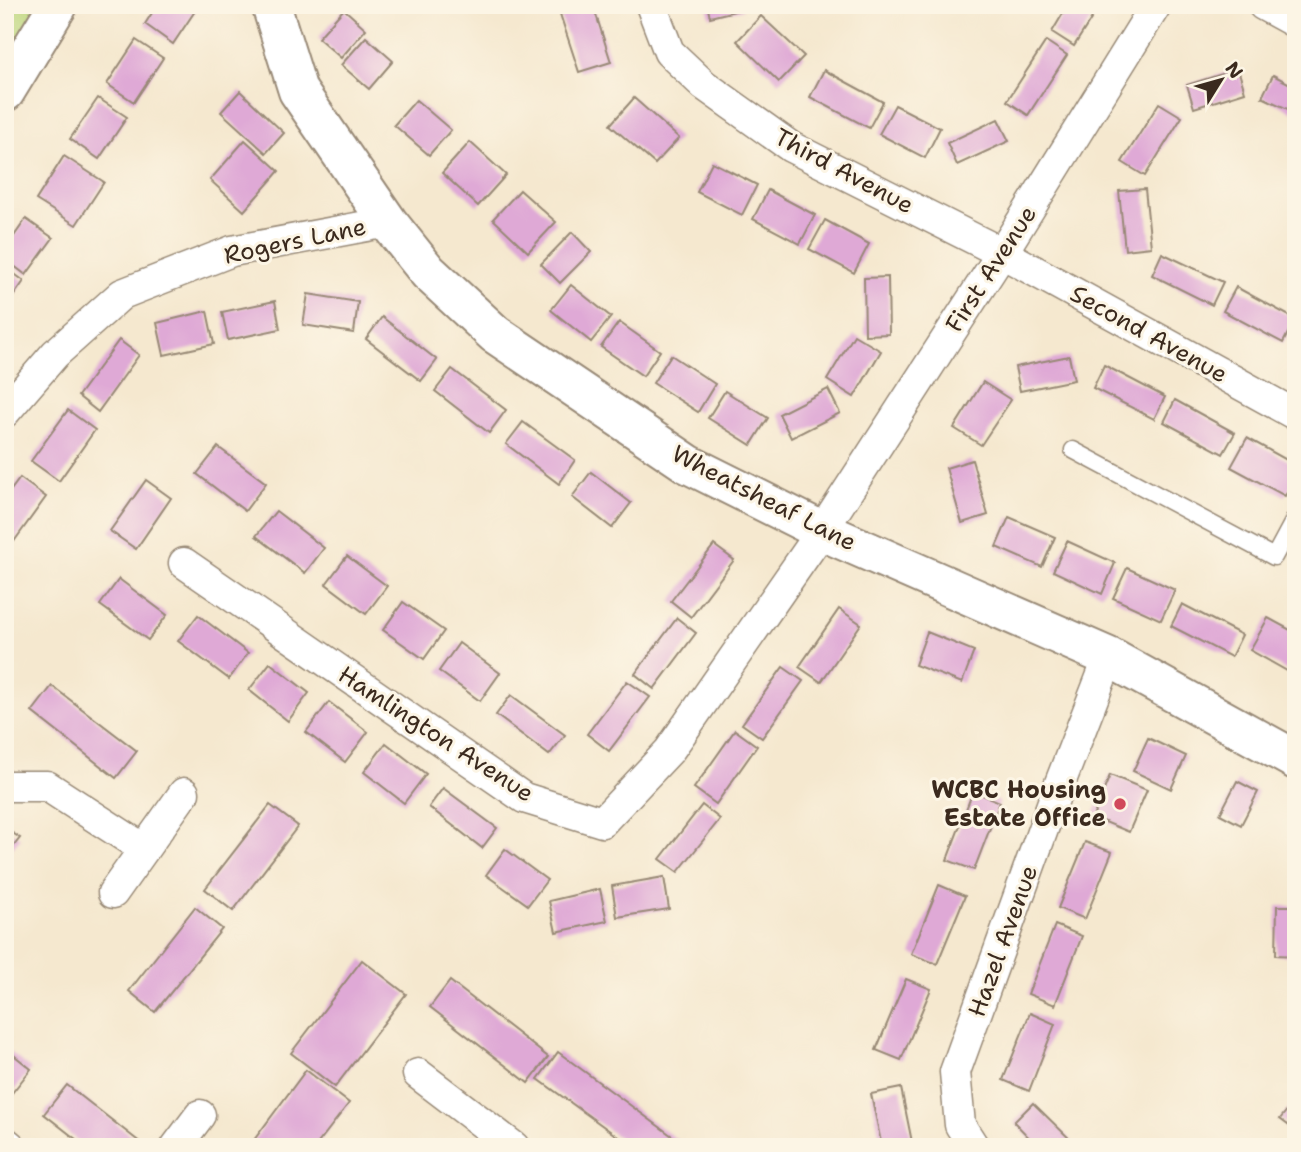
<svg xmlns="http://www.w3.org/2000/svg" width="1301" height="1152" viewBox="0 0 1301 1152" font-family="'Shantell Sans',sans-serif">
	<style>
		.green { fill: #bcd67a; stroke: #7c804c; stroke-width: 2 }
		.building { fill: #dfa9d6 }
		.lines { fill: none; stroke-linecap: round; stroke-linejoin: round }
		.service-casing { stroke: #988976; stroke-width: 19 }
		.minor-casing { stroke: #988976; stroke-width: 33 }
		.tertiary-casing { stroke: #988976; stroke-width: 42 }
		.service { stroke: #fff; stroke-width: 16 }
		.minor { stroke: #fff; stroke-width: 30 }
		.tertiary { stroke: #fff; stroke-width: 38 }
		.poi-dot { fill: #d1495b; stroke: #fcf5e5; stroke-width: 2.5 }
		.labels { text-anchor: middle; stroke-width: 6; stroke-linejoin: round; paint-order: stroke }
		.street-label { font-size: 24px; fill: #3b2a1e; stroke: #fcf5e5 }
		.poi-label { font-size: 24px; font-weight: bold; fill: #3b2a1e; stroke: #fcf5e5; text-anchor: end }
	</style>
	<rect width="100%" height="100%" fill="#fcf5e5"/>
	<filter id="ink" filterUnits="userSpaceOnUse"><feTurbulence type="fractalNoise" baseFrequency=".0143" numOctaves="2"/><feDisplacementMap in="SourceGraphic" scale="14" xChannelSelector="R" yChannelSelector="G"/><feConvolveMatrix kernelMatrix="1 2 1 2 8 2 1 2 1" color-interpolation-filters="sRGB"/></filter>
	<filter id="wash" filterUnits="userSpaceOnUse"><feTurbulence type="fractalNoise" baseFrequency=".00686" numOctaves="4" result="noise"/><feDisplacementMap in="SourceGraphic" scale="28" xChannelSelector="R" yChannelSelector="G"/><feGaussianBlur stdDeviation="1.57" result="paint"/><feColorMatrix in="noise" values="0 0 0 0 0 0 0 0 0 0 0 0 0 0 0 0 0 1.4 0 .05"/><feComposite in="paint" operator="in"/></filter>
	<g filter="url(#wash)">
		<rect width="100%" height="100%" fill="#f5e8cf"/>
		<!-- green -->
		<polygon class="green" points="5,5 50,5 5,77"/>
		<g id="blocks">
			<!-- building -->
			<g class="building">
				<polygon points="157,5 199,5 173,44 145,24"/>
				<polygon points="587,5 593,5 611,62 579,72 560,14"/>
				<polygon points="707,5 742,5 743,9 710,17"/>
				<polygon points="1068,5 1100,5 1074,46 1052,32"/>
				<polygon points="344,9 366,29 341,58 318,38"/>
				<polygon points="761,16 804,56 779,82 737,41"/>
				<polygon points="366,37 393,61 369,89 341,65"/>
				<polygon points="136,40 163,58 134,102 107,84"/>
				<polygon points="1046,41 1067,55 1028,115 1007,101"/>
				<polygon points="1238,69 1245,92 1194,108 1187,85"/>
				<polygon points="824,70 883,102 869,128 810,97"/>
				<polygon points="1273,75 1296,87 1296,113 1262,97"/>
				<polygon points="240,91 284,133 266,153 221,112"/>
				<polygon points="98,98 127,117 99,159 70,139"/>
				<polygon points="634,98 679,138 655,164 610,125"/>
				<polygon points="416,100 451,130 429,155 394,125"/>
				<polygon points="1159,103 1182,117 1145,176 1122,162"/>
				<polygon points="895,105 940,128 925,158 879,134"/>
				<polygon points="998,119 1009,141 957,165 947,143"/>
				<polygon points="245,140 279,171 244,211 210,180"/>
				<polygon points="470,142 506,175 478,206 442,173"/>
				<polygon points="64,156 104,182 76,225 36,200"/>
				<polygon points="712,162 757,185 742,215 697,192"/>
				<polygon points="1145,189 1151,247 1125,250 1119,191"/>
				<polygon points="520,190 556,222 528,252 493,219"/>
				<polygon points="768,190 815,215 800,244 753,219"/>
				<polygon points="26,219 53,238 26,275 5,259 5,249"/>
				<polygon points="825,220 869,244 854,273 809,249"/>
				<polygon points="572,232 591,252 560,283 541,264"/>
				<polygon points="1162,253 1223,282 1212,305 1152,275"/>
				<polygon points="5,267 24,281 5,308"/>
				<polygon points="888,277 889,334 865,335 864,278"/>
				<polygon points="571,285 611,317 591,342 551,310"/>
				<polygon points="1236,287 1295,319 1283,343 1223,311"/>
				<polygon points="308,294 358,302 354,333 303,325"/>
				<polygon points="275,301 280,329 228,340 222,312"/>
				<polygon points="207,311 214,344 164,355 157,323"/>
				<polygon points="382,317 437,360 421,381 366,339"/>
				<polygon points="619,322 660,351 643,376 601,347"/>
				<polygon points="854,335 881,351 854,397 827,380"/>
				<polygon points="119,340 139,355 98,412 78,396"/>
				<polygon points="671,355 715,384 698,412 653,383"/>
				<polygon points="1069,356 1074,380 1020,391 1015,367"/>
				<polygon points="1104,365 1165,397 1154,419 1093,388"/>
				<polygon points="452,369 506,410 489,433 435,391"/>
				<polygon points="983,382 1011,400 981,445 954,428"/>
				<polygon points="828,389 840,413 791,438 779,414"/>
				<polygon points="725,391 768,418 751,445 708,418"/>
				<polygon points="1175,400 1235,433 1223,454 1164,422"/>
				<polygon points="68,410 95,430 59,481 31,461"/>
				<polygon points="523,422 575,460 559,484 506,444"/>
				<polygon points="1247,438 1296,465 1296,477 1285,496 1231,467"/>
				<polygon points="218,447 266,483 245,511 197,474"/>
				<polygon points="972,460 988,515 962,523 946,468"/>
				<polygon points="591,472 631,503 612,528 572,497"/>
				<polygon points="20,478 46,497 10,547 5,544 5,498"/>
				<polygon points="146,480 171,498 136,549 110,531"/>
				<polygon points="276,511 324,548 305,573 256,536"/>
				<polygon points="1009,517 1055,537 1042,567 996,547"/>
				<polygon points="1067,541 1115,563 1102,594 1053,571"/>
				<polygon points="714,545 734,560 691,617 671,601"/>
				<polygon points="347,556 387,586 366,614 326,584"/>
				<polygon points="1127,568 1175,590 1161,620 1113,598"/>
				<polygon points="119,579 167,615 148,640 100,605"/>
				<polygon points="403,602 444,631 424,659 383,630"/>
				<polygon points="1182,604 1242,635 1231,657 1171,626"/>
				<polygon points="839,609 861,624 821,682 799,667"/>
				<polygon points="198,615 248,653 229,679 178,641"/>
				<polygon points="677,618 696,633 654,689 635,674"/>
				<polygon points="1268,618 1296,633 1296,676 1250,650"/>
				<polygon points="927,632 974,651 962,683 915,665"/>
				<polygon points="459,643 500,673 480,701 439,671"/>
				<polygon points="270,663 309,693 288,721 249,690"/>
				<polygon points="783,667 803,681 762,738 742,724"/>
				<polygon points="627,681 650,697 609,751 587,734"/>
				<polygon points="52,686 137,751 116,778 32,712"/>
				<polygon points="511,695 565,735 549,755 496,715"/>
				<polygon points="329,702 368,732 345,762 306,732"/>
				<polygon points="735,730 757,746 716,804 694,788"/>
				<polygon points="1148,738 1186,756 1171,789 1133,771"/>
				<polygon points="386,743 426,774 404,803 364,772"/>
				<polygon points="1110,775 1147,790 1129,832 1093,817"/>
				<polygon points="1237,781 1258,792 1241,825 1220,814"/>
				<polygon points="443,788 497,828 482,848 429,807"/>
				<polygon points="973,791 1000,802 974,870 947,860"/>
				<polygon points="270,805 298,826 233,911 205,889"/>
				<polygon points="702,805 720,819 678,872 660,859"/>
				<polygon points="1291,818 1296,818 1296,845 1293,845"/>
				<polygon points="5,828 20,838 5,857"/>
				<polygon points="1085,842 1112,852 1085,919 1058,908"/>
				<polygon points="505,849 547,880 528,905 486,875"/>
				<polygon points="664,877 669,909 617,917 612,886"/>
				<polygon points="939,885 965,896 937,964 911,954"/>
				<polygon points="600,889 607,921 556,932 549,901"/>
				<polygon points="1277,906 1296,906 1296,956 1276,955"/>
				<polygon points="195,907 222,929 155,1012 129,991"/>
				<polygon points="1055,925 1082,936 1055,1005 1028,994"/>
				<polygon points="362,960 406,994 335,1087 291,1053"/>
				<polygon points="906,979 931,989 901,1060 876,1050"/>
				<polygon points="450,981 548,1057 528,1083 430,1007"/>
				<polygon points="1030,1013 1055,1024 1029,1091 1003,1080"/>
				<polygon points="5,1048 31,1069 8,1098 5,1096"/>
				<polygon points="558,1052 687,1147 632,1147 538,1079"/>
				<polygon points="306,1070 349,1103 315,1147 255,1147 251,1144"/>
				<polygon points="67,1085 146,1147 86,1147 44,1114"/>
				<polygon points="901,1088 913,1147 882,1147 871,1094"/>
				<polygon points="1296,1099 1296,1131 1280,1119"/>
				<polygon points="1033,1103 1078,1147 1038,1147 1014,1122"/>
			</g>
		</g>
	</g>
	<g filter="url(#ink)">
		<use href="#blocks" fill-opacity="0" stroke="#988976" stroke-width="2"/>
		<g class="lines">
			<defs>
				<polyline id="service" points="1073,450 1274,557 1296,516"/>
				<g id="minor">
					<polyline points="651,5 669,52 704,85 791,147 1002,253 1296,415"/>
					<polyline points="1263,5 1296,23"/>
					<polyline points="5,412 55,354 122,294 232,251 388,222"/>
					<polyline points="184,563 524,798 602,822 669,751 822,531 1002,253 1156,5"/>
					<polyline points="5,786 47,786 144,849"/>
					<polyline points="113,893 184,793"/>
					<polyline points="418,1074 514,1147"/>
					<polyline points="5,1142 11,1147"/>
					<polyline points="176,1147 200,1115"/>
					<polyline points="974,1147 960,1125 955,1072 1055,796 1109,657"/>
				</g>
				<g id="tertiary">
					<polyline points="271,5 298,91 388,222 428,272 495,334 688,464 822,531 1109,657 1296,760"/>
					<polyline points="5,92 58,5"/>
				</g>
			</defs>
			<!-- service casing -->
			<use href="#service" class="service-casing"/>
			<!-- minor casing -->
			<use href="#minor" class="minor-casing"/>
			<!-- tertiary casing -->
			<use href="#tertiary" class="tertiary-casing"/>
			<!-- service -->
			<use href="#service" class="service"/>
			<!-- minor -->
			<use href="#minor" class="minor"/>
			<!-- tertiary -->
			<use href="#tertiary" class="tertiary"/>
		</g>
	</g>
	<!-- markers -->
	<circle class="poi-dot" cx="1120" cy="804" r="7"/>
	<g class="labels">
		<!-- street labels -->
		<g class="street-label">
			<text transform="translate(844 171) rotate(28)" y="8">Third Avenue</text>
			<text transform="translate(295 241) rotate(-12)" y="8">Rogers Lane</text>
			<text transform="translate(991 269) rotate(-57)" y="8">First Avenue</text>
			<text transform="translate(1149 334) rotate(29)" y="8">Second Avenue</text>
			<text transform="translate(764 498) rotate(27)" y="8">Wheatsheaf Lane</text>
			<text transform="translate(436 734) rotate(33)" y="8">Hamlington Avenue</text>
			<text transform="translate(1003 941) rotate(-70)" y="8">Hazel Avenue</text>
		</g>
		<!-- poi labels -->
		<g class="poi-label">
			<text x="1106" y="798">WCBC Housing<tspan x="1106" dy="28">Estate Office</tspan></text>
		</g>
	</g>
	<!-- margin -->
	<rect width="1301" height="1152" fill="none" stroke="#fcf5e5" stroke-width="28"/>
	<!-- north arrow -->
	<g transform="translate(1221 80) rotate(53)" stroke="#fcf5e5" stroke-width="5" paint-order="stroke">
	<path d="M0-5L12 26L0 18L-12 26Z" fill="#3b2a1e"/>
	<text y="-10" font-size="19" font-weight="bold" text-anchor="middle" fill="#3b2a1e">N</text>
	</g>
</svg>
